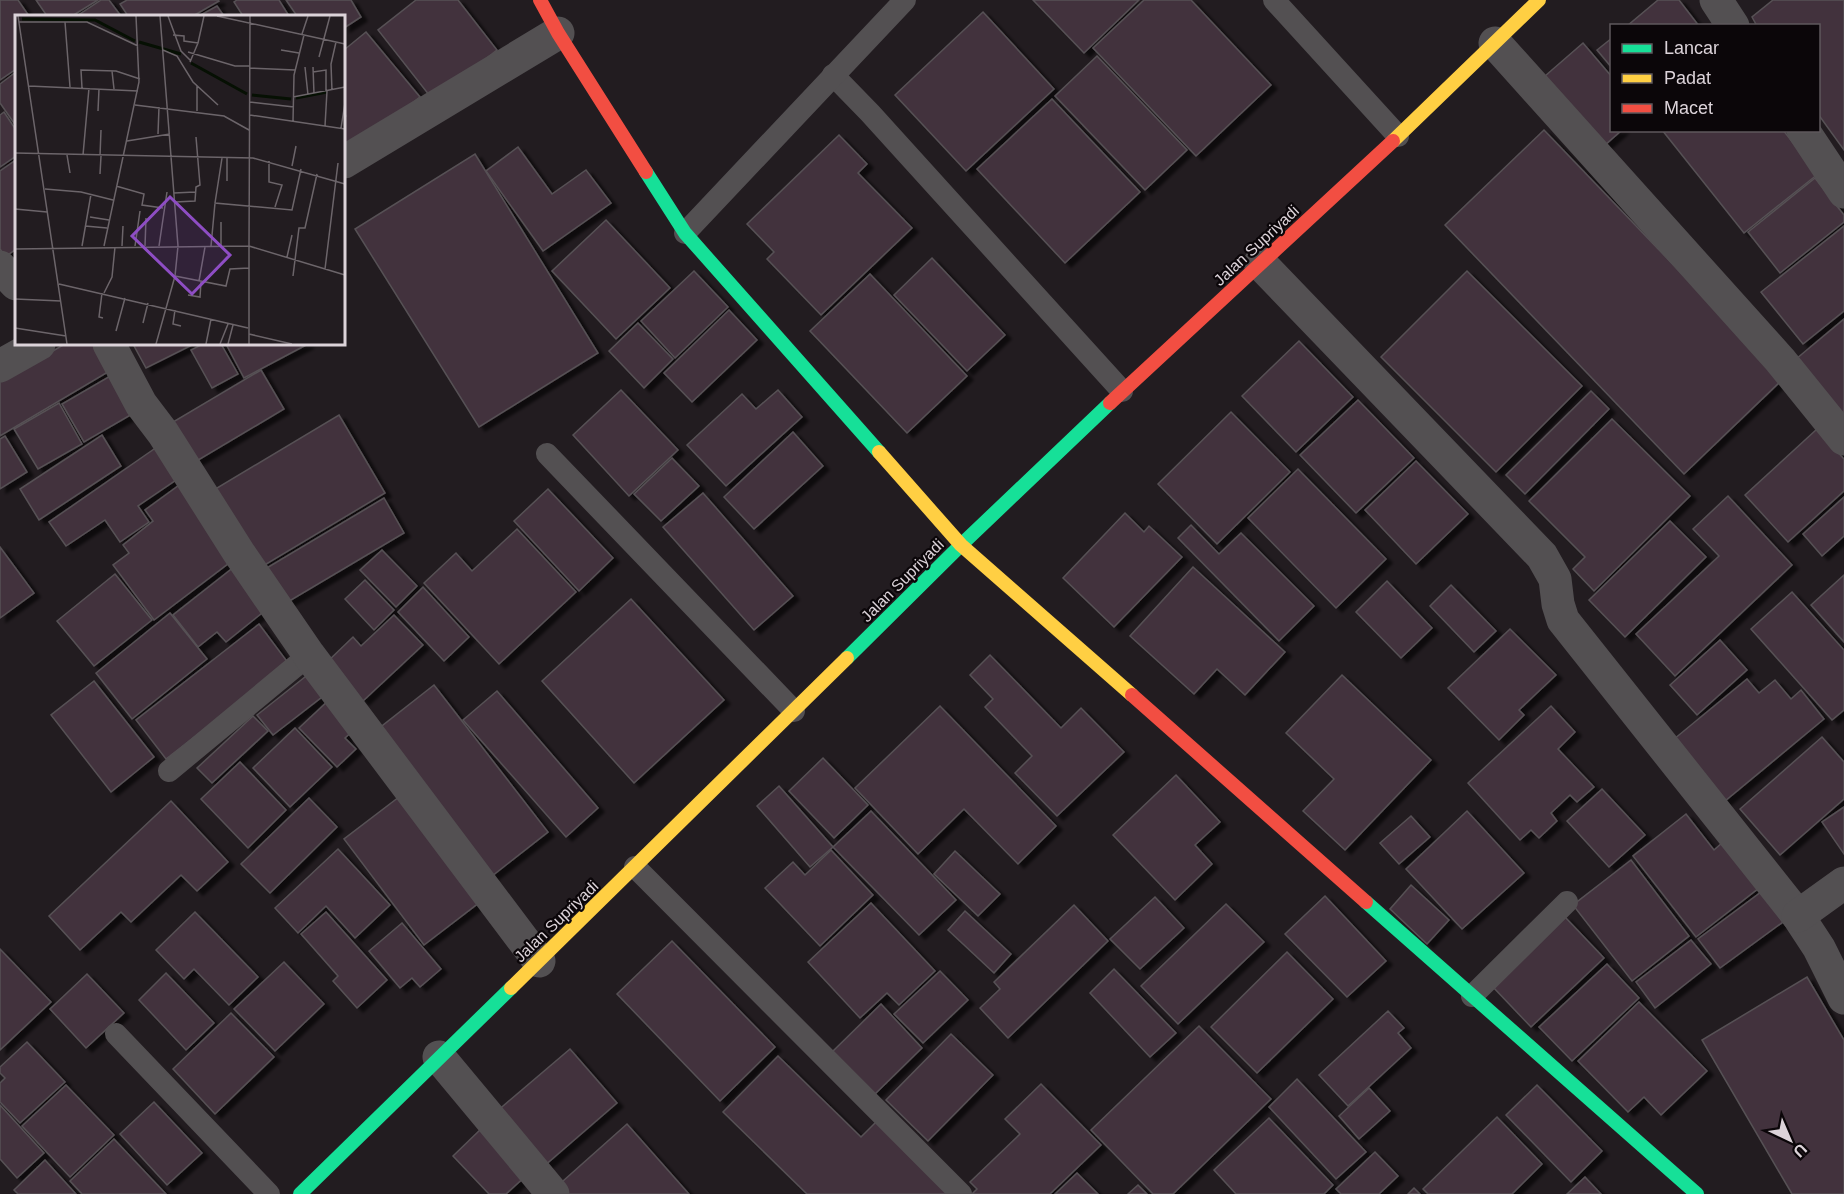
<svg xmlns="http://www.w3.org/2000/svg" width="1844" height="1194" viewBox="0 0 1844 1194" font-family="Arial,sans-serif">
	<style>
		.building { fill: #42333e; stroke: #575155; stroke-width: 1.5; filter: url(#shadow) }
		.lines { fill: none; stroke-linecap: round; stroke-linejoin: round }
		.lane { stroke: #535052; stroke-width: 22 }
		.street { stroke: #535052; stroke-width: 33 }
		.fast { stroke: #16e098; stroke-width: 14 }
		.slow { stroke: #ffcf43; stroke-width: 14 }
		.jam { stroke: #f24e42; stroke-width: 14 }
		.labels { text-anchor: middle; stroke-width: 4.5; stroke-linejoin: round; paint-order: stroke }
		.street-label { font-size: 16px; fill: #dcd3d9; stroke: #0b0609 }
		.inset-river { fill: none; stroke: #061003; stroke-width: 3 }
		.inset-road { fill: none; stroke: #6c656a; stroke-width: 1.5 }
		.view { fill: #8e4dc4; fill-opacity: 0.15; stroke: #8e4dc4; stroke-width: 3 }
		.inset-edge { fill: none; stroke: #dcd3d9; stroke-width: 3 }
	</style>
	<defs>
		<filter id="shadow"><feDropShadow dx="6" dy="4" stdDeviation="1.5" flood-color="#0009"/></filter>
	</defs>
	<rect width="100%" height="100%" fill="#221c20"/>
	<!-- building -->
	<g class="building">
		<polygon points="0,0 18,0 29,16 16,16 16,69 0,80"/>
		<polygon points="36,0 98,0 72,16 47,16"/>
		<polygon points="101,0 109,0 121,16 77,16"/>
		<polygon points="127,0 218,0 219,1 193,16 128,16 120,4"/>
		<polygon points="237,0 279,0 289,16 243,16 234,2"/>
		<polygon points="286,0 351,0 361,17 344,28 344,16 297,16"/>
		<polygon points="416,0 458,0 497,50 433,100 378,30"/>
		<polygon points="1033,0 1139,0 1084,53"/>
		<polygon points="1144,0 1191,0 1271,85 1196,156 1093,48"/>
		<polygon points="1658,0 1679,0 1699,26 1627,26"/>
		<polygon points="1773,0 1844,0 1844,150 1818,114 1818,26 1757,26 1752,17"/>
		<polygon points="217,6 224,16 199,16"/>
		<polygon points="983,12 1054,89 966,171 895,95"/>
		<polygon points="366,32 420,97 344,156 344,117 346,116 344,113 344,50"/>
		<polygon points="1612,38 1612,68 1597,50"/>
		<polygon points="1583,43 1612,77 1612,130 1622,130 1604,146 1545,76"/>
		<polygon points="1097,56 1187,150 1145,190 1055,96"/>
		<polygon points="16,72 16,121 14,123 0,103 0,84"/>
		<polygon points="1052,99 1140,192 1065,263 977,169"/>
		<polygon points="4,112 16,130 16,156 0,167 0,115"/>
		<polygon points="1544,130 1783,379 1684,474 1445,225"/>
		<polygon points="1662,130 1783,130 1818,174 1744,233"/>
		<polygon points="839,135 867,164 858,173 912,228 821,315 767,259 774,252 747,224"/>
		<polygon points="518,147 552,194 586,170 611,203 543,251 486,171"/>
		<polygon points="475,154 598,353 479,427 355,229"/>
		<polygon points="16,160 16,249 5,257 0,249 0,171"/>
		<polygon points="1815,178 1844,215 1844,222 1780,273 1748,232"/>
		<polygon points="606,220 670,288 616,339 552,271"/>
		<polygon points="1844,226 1844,311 1803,344 1761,292"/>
		<polygon points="932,258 1005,335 967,371 894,295"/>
		<polygon points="694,271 728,307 675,358 641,321"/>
		<polygon points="1467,271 1582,386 1496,472 1381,357"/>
		<polygon points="870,274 967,376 907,433 810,331"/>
		<polygon points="729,310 757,340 692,402 664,373"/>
		<polygon points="1844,319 1844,418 1796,359"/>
		<polygon points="638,323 673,359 644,388 609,351"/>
		<polygon points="1299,341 1353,397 1296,452 1242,396"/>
		<polygon points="65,344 98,344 113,369 0,436 0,381"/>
		<polygon points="133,344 194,344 146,368"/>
		<polygon points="203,344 221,344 238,374 212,388 191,350"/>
		<polygon points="226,344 308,344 244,378"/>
		<polygon points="261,370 284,409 195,462 173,422"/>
		<polygon points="112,375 134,413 84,442 62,404"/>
		<polygon points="621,390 678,450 629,496 573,435"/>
		<polygon points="778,390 802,417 726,486 687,445 742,394 756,409"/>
		<polygon points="1591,391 1609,409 1525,494 1506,475"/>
		<polygon points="1358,400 1414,458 1356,513 1300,455"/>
		<polygon points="59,403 82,444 38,469 14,429"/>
		<polygon points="1231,412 1290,472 1217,544 1158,484"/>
		<polygon points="339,415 385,493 258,569 212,491"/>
		<polygon points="1612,419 1690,496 1594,591 1573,569 1585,557 1529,501"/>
		<polygon points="1817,429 1844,459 1844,491 1788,542 1745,495"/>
		<polygon points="793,432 823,466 754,529 724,497"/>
		<polygon points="102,435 121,466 39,520 20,489"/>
		<polygon points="5,436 27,472 0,489 0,439"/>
		<polygon points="157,447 179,478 138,506 149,522 120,542 105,520 66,546 49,522"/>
		<polygon points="672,458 699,486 661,521 634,494"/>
		<polygon points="1416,461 1468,514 1416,564 1365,510"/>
		<polygon points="1298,469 1386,559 1336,608 1248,518"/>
		<polygon points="182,483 237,557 154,620 113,565 129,553 123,545 153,521 145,510"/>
		<polygon points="548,489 613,558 579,591 514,521"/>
		<polygon points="703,493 793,596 754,630 663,527"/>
		<polygon points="1728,496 1792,565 1675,676 1636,634 1719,556 1693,529"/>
		<polygon points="1844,497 1844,536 1822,556 1803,534"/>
		<polygon points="384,498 404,533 281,606 260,572"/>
		<polygon points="1125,513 1144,532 1149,526 1182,557 1114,627 1063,578"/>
		<polygon points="1670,521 1706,557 1625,637 1589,600"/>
		<polygon points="1191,525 1219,554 1241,533 1314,606 1279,641 1178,538"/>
		<polygon points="517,529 576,592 499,664 424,583 456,553 472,571"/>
		<polygon points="0,547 34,593 0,618"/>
		<polygon points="382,550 417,586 396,607 360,570"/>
		<polygon points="239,563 272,605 226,642 217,632 198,647 173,615"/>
		<polygon points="1193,567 1285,652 1245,695 1217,669 1194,694 1130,636"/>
		<polygon points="115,574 152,620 94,666 57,621"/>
		<polygon points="1844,575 1844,642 1811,605"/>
		<polygon points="365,580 394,610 374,630 345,599"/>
		<polygon points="1387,581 1432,628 1401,658 1356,612"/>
		<polygon points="1451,585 1496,631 1474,652 1430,606"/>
		<polygon points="423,587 469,637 444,661 398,612"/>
		<polygon points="1792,592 1844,650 1844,710 1832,720 1751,629"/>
		<polygon points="631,599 724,700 634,783 542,681"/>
		<polygon points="170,613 207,659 132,719 96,673"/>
		<polygon points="394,615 423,645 363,701 326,663 353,637 361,646"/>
		<polygon points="259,624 289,664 166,759 136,720"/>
		<polygon points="1510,629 1556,675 1519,710 1524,715 1499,740 1448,688"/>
		<polygon points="1720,640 1747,670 1697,715 1670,685"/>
		<polygon points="990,655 1061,728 1081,708 1124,752 1057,816 1015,773 1032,756 985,707 993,699 970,675"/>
		<polygon points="315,669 331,690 273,735 257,715"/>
		<polygon points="1342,675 1431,760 1345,850 1303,811 1334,779 1286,733"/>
		<polygon points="1747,679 1759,693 1775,680 1791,699 1801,690 1824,719 1719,806 1668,744"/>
		<polygon points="94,681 154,757 111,792 51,715"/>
		<polygon points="434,685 548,832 487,880 373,733"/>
		<polygon points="497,691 598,808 566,837 463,720"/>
		<polygon points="330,699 357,727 345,738 356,749 337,767 299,728"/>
		<polygon points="940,706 1056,826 1018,864 964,809 918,854 855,788"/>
		<polygon points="1551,706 1575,732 1558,749 1594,787 1577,802 1570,795 1551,813 1557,821 1539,838 1531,830 1520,840 1468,783"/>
		<polygon points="253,716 268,731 212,783 197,768"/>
		<polygon points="295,728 332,767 290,807 253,768"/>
		<polygon points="1822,737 1844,762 1844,799 1780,855 1740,809"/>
		<polygon points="823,758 868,805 834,838 789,791"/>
		<polygon points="240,762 286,810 248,848 201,799"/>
		<polygon points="1176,775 1220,822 1195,845 1212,864 1175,900 1113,835"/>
		<polygon points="779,786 833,847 810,867 757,806"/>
		<polygon points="1602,789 1645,835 1609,867 1567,821"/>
		<polygon points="399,797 480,902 424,945 344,839"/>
		<polygon points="309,798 337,827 270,893 241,864"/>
		<polygon points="171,801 228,862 197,891 181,875 131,922 121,912 80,950 49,916"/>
		<polygon points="1844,807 1844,854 1822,822"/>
		<polygon points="871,811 956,900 919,935 833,847"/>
		<polygon points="1467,811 1524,873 1462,929 1406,869"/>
		<polygon points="1686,814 1714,850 1723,842 1759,888 1696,937 1633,856"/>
		<polygon points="1411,816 1430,837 1399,864 1380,843"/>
		<polygon points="338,849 390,905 355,938 326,906 298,933 275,908"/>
		<polygon points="831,850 873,895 820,946 765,888 793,862 805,875"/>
		<polygon points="955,851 1000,894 978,916 934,874"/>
		<polygon points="1631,860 1689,936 1632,981 1573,905"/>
		<polygon points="1411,885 1449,920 1427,944 1390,909"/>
		<polygon points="1761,892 1783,922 1720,968 1698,939"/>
		<polygon points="1325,896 1386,961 1347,997 1285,934"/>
		<polygon points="1155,897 1184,928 1140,969 1110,939"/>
		<polygon points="871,903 935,971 899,1005 887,993 860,1018 808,962"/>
		<polygon points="1226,904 1264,942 1178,1024 1141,986"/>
		<polygon points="1074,905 1108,941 1008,1038 980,1008 1000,989 994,982"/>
		<polygon points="965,911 1011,954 994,973 948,930"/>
		<polygon points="195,912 258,977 229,1005 194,969 184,979 156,950"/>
		<polygon points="326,912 387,980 357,1008 333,981 338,976 301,934"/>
		<polygon points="1565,917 1604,958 1531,1027 1492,986"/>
		<polygon points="402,923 441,969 420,987 412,978 400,988 369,951"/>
		<polygon points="1691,940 1711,964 1655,1008 1636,982"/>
		<polygon points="672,941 775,1047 720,1101 617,994"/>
		<polygon points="0,949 51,1002 0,1050"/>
		<polygon points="1287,952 1333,999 1257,1073 1211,1027"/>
		<polygon points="284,962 324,1004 275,1051 234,1009"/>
		<polygon points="1607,964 1639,998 1572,1061 1539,1027"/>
		<polygon points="1114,969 1176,1033 1150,1057 1090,993"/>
		<polygon points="940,971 968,1000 923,1043 894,1014"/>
		<polygon points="166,973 214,1023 186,1050 139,1000"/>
		<polygon points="87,974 124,1013 86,1048 50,1009"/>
		<polygon points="1807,977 1844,1040 1844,1194 1792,1194 1702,1040"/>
		<polygon points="1639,1002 1707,1071 1661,1115 1644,1097 1628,1112 1578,1061"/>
		<polygon points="881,1004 922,1048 874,1095 832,1052"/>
		<polygon points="1388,1011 1404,1028 1398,1033 1411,1048 1348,1106 1319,1075"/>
		<polygon points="231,1013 274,1057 215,1114 173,1069"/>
		<polygon points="1199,1026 1271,1099 1173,1194 1153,1194 1091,1130"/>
		<polygon points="951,1034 993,1075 928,1141 886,1100"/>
		<polygon points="27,1042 65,1082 20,1123 0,1102 0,1083 5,1078 0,1073 0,1067"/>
		<polygon points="570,1049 617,1103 543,1167 496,1112"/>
		<polygon points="778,1056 861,1137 877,1121 951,1194 807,1194 723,1112"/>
		<polygon points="1297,1079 1366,1152 1336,1179 1269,1107"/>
		<polygon points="1041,1084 1101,1145 1050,1194 972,1194 977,1189 970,1182 1020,1134 1005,1119"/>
		<polygon points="66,1085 114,1135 70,1177 22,1126"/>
		<polygon points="1537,1085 1602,1151 1571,1182 1506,1115"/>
		<polygon points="1369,1088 1390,1111 1359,1139 1339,1116"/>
		<polygon points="154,1102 202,1153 167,1185 120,1134"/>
		<polygon points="0,1105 44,1153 17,1178 0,1159"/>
		<polygon points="1497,1117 1542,1164 1512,1194 1428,1194 1423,1189"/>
		<polygon points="1269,1118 1333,1185 1324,1194 1236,1194 1214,1170"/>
		<polygon points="627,1124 689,1194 559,1194 554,1189"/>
		<polygon points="483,1127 528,1174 506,1194 489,1194 453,1156"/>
		<polygon points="114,1139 166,1194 82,1194 70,1181"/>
		<polygon points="1375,1152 1398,1176 1379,1194 1341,1194 1336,1189"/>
		<polygon points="45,1160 76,1194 18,1194 14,1190"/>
		<polygon points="1077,1173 1098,1194 1055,1194"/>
		<polygon points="1585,1177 1601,1194 1567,1194"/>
		<polygon points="1138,1185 1147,1194 1128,1194"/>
		<polygon points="1414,1188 1420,1194 1408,1194"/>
	</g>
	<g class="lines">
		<!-- lane -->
		<g class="lane">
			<polyline points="1274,0 1398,136"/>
			<polyline points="833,75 870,113 1122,391"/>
			<polyline points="685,233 905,0"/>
			<polyline points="547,454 794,711"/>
			<polyline points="169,771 309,655"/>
			<polyline points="635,867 961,1194"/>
			<polyline points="1472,996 1567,902"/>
			<polyline points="116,1034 269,1194"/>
		</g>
		<!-- street -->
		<g class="street">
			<polyline points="1716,0 1733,26"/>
			<polyline points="1495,43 1780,360 1844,439"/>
			<polyline points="1803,130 1844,192"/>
			<polyline points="344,162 558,33"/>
			<polyline points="1260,263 1542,556 1555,579 1558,604 1563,620 1798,916 1819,948 1844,998"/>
			<polyline points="0,267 16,284"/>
			<polyline points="109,344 141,404 163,433 239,553 309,655 539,961"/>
			<polyline points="0,366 39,344"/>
			<polyline points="1798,916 1844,883"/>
			<polyline points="439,1057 553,1194"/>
		</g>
		<!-- fast -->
		<g class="fast">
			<polyline points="646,172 685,233 879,452"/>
			<polyline points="847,658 961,545 1110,403"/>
			<polyline points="1366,902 1697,1194"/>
			<polyline points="300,1194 511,988"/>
		</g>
		<!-- slow -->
		<g class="slow">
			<polyline points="1393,141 1539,0"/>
			<polyline points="879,452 961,545 1132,695"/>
			<polyline points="511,988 847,658"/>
		</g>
		<!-- jam -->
		<g class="jam">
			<polyline points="540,0 558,33 646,172"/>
			<polyline points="1110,403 1393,141"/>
			<polyline points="1132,695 1366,902"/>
		</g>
	</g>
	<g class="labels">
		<!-- street labels -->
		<g class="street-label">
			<text transform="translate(1256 245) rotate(-43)" y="6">Jalan Supriyadi</text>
			<text transform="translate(902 580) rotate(-45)" y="6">Jalan Supriyadi</text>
			<text transform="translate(556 921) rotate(-44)" y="6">Jalan Supriyadi</text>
		</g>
	</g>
	<!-- overview -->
	<g transform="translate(15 15)">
		<rect width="330" height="330" fill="#221c20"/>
		<path class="inset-river" d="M7 4 80 5 120 26M124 27 166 39M176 48 232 79M237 80 276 84M281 83 312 77"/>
		<path class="inset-road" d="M3 1 52 329M153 1 166 36 176 46M202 1 330 29M4 7H72L123 31M50 7 55 72M287 19 293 1M158 20 169 21V26L183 28 189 1M148 35 162 41 178 67 203 90M266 35 284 38M173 37 220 51H235M304 42 315 1M175 47 183 28M290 52 293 80M298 52 299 79M235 53 280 55M97 56 99 74M298 57 311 55V76M14 71 123 76M182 71V96M67 73 66 55 101 56 125 64M317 76 316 49 321 27M278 82 330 72M235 87 279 92M120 90 209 101 234 115M83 96 84 74M235 100 330 114M278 106 279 60 289 20M310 111 312 76M326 113 330 88M143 119 144 92M112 126 155 119M0 138 238 143 330 169M52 140 55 158M68 140 74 73M85 141 86 115M207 143 200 188 277 195 286 154M254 146V167L267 170 260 192M277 151 281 131M85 159 86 141M212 166V143M101 171 129 179 127 190 148 193M30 174 66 177 98 185M159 178 180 177M160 187 180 186 181 172 185 170 181 122M0 194 32 197M75 202 94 205M70 211 92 213M67 231 76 179M89 231 124 67 121 1M107 231 108 211M120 231 125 196M130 231 131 203M144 231 152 177M196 231 200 188M206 231V207M234 231 235 1M0 234 234 231 330 260M272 242 277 220M310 254 323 148M160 261 211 271 215 254 234 253M278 261 284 213H290L302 159M184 266 190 232M44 269 233 313M87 278 84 302 88 303M89 278 97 262 100 232M173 280 185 282 186 267M0 284 46 286M160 295 158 309 166 311M128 308 133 288M0 313 51 321M101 316 110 283M234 319 277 329M141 329 160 261 163 231 145 1M191 329 196 304M205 329 213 309M213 329 218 310M234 329V231"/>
		<path class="view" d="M155 182 215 240 177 279 117 221Z"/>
		<rect width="330" height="330" class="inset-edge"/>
	</g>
	<!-- legend -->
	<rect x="1610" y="24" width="210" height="108" fill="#0b0609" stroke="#5f585c" stroke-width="1.5"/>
	<rect x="1622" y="44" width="30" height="9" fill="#16e098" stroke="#5f585c" stroke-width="1.5"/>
	<text x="1664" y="54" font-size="18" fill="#dcd3d9">Lancar</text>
	<rect x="1622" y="74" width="30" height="9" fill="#ffcf43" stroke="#5f585c" stroke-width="1.5"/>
	<text x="1664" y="84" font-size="18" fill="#dcd3d9">Padat</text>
	<rect x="1622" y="104" width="30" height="9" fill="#f24e42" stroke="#5f585c" stroke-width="1.5"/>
	<text x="1664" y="114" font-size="18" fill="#dcd3d9">Macet</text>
	<!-- north arrow -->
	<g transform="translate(1790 1140) rotate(136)" stroke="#0b0609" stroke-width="4.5" paint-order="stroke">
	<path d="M0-4.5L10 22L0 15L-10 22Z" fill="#dcd3d9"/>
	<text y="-9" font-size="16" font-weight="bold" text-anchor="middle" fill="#dcd3d9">U</text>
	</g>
</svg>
